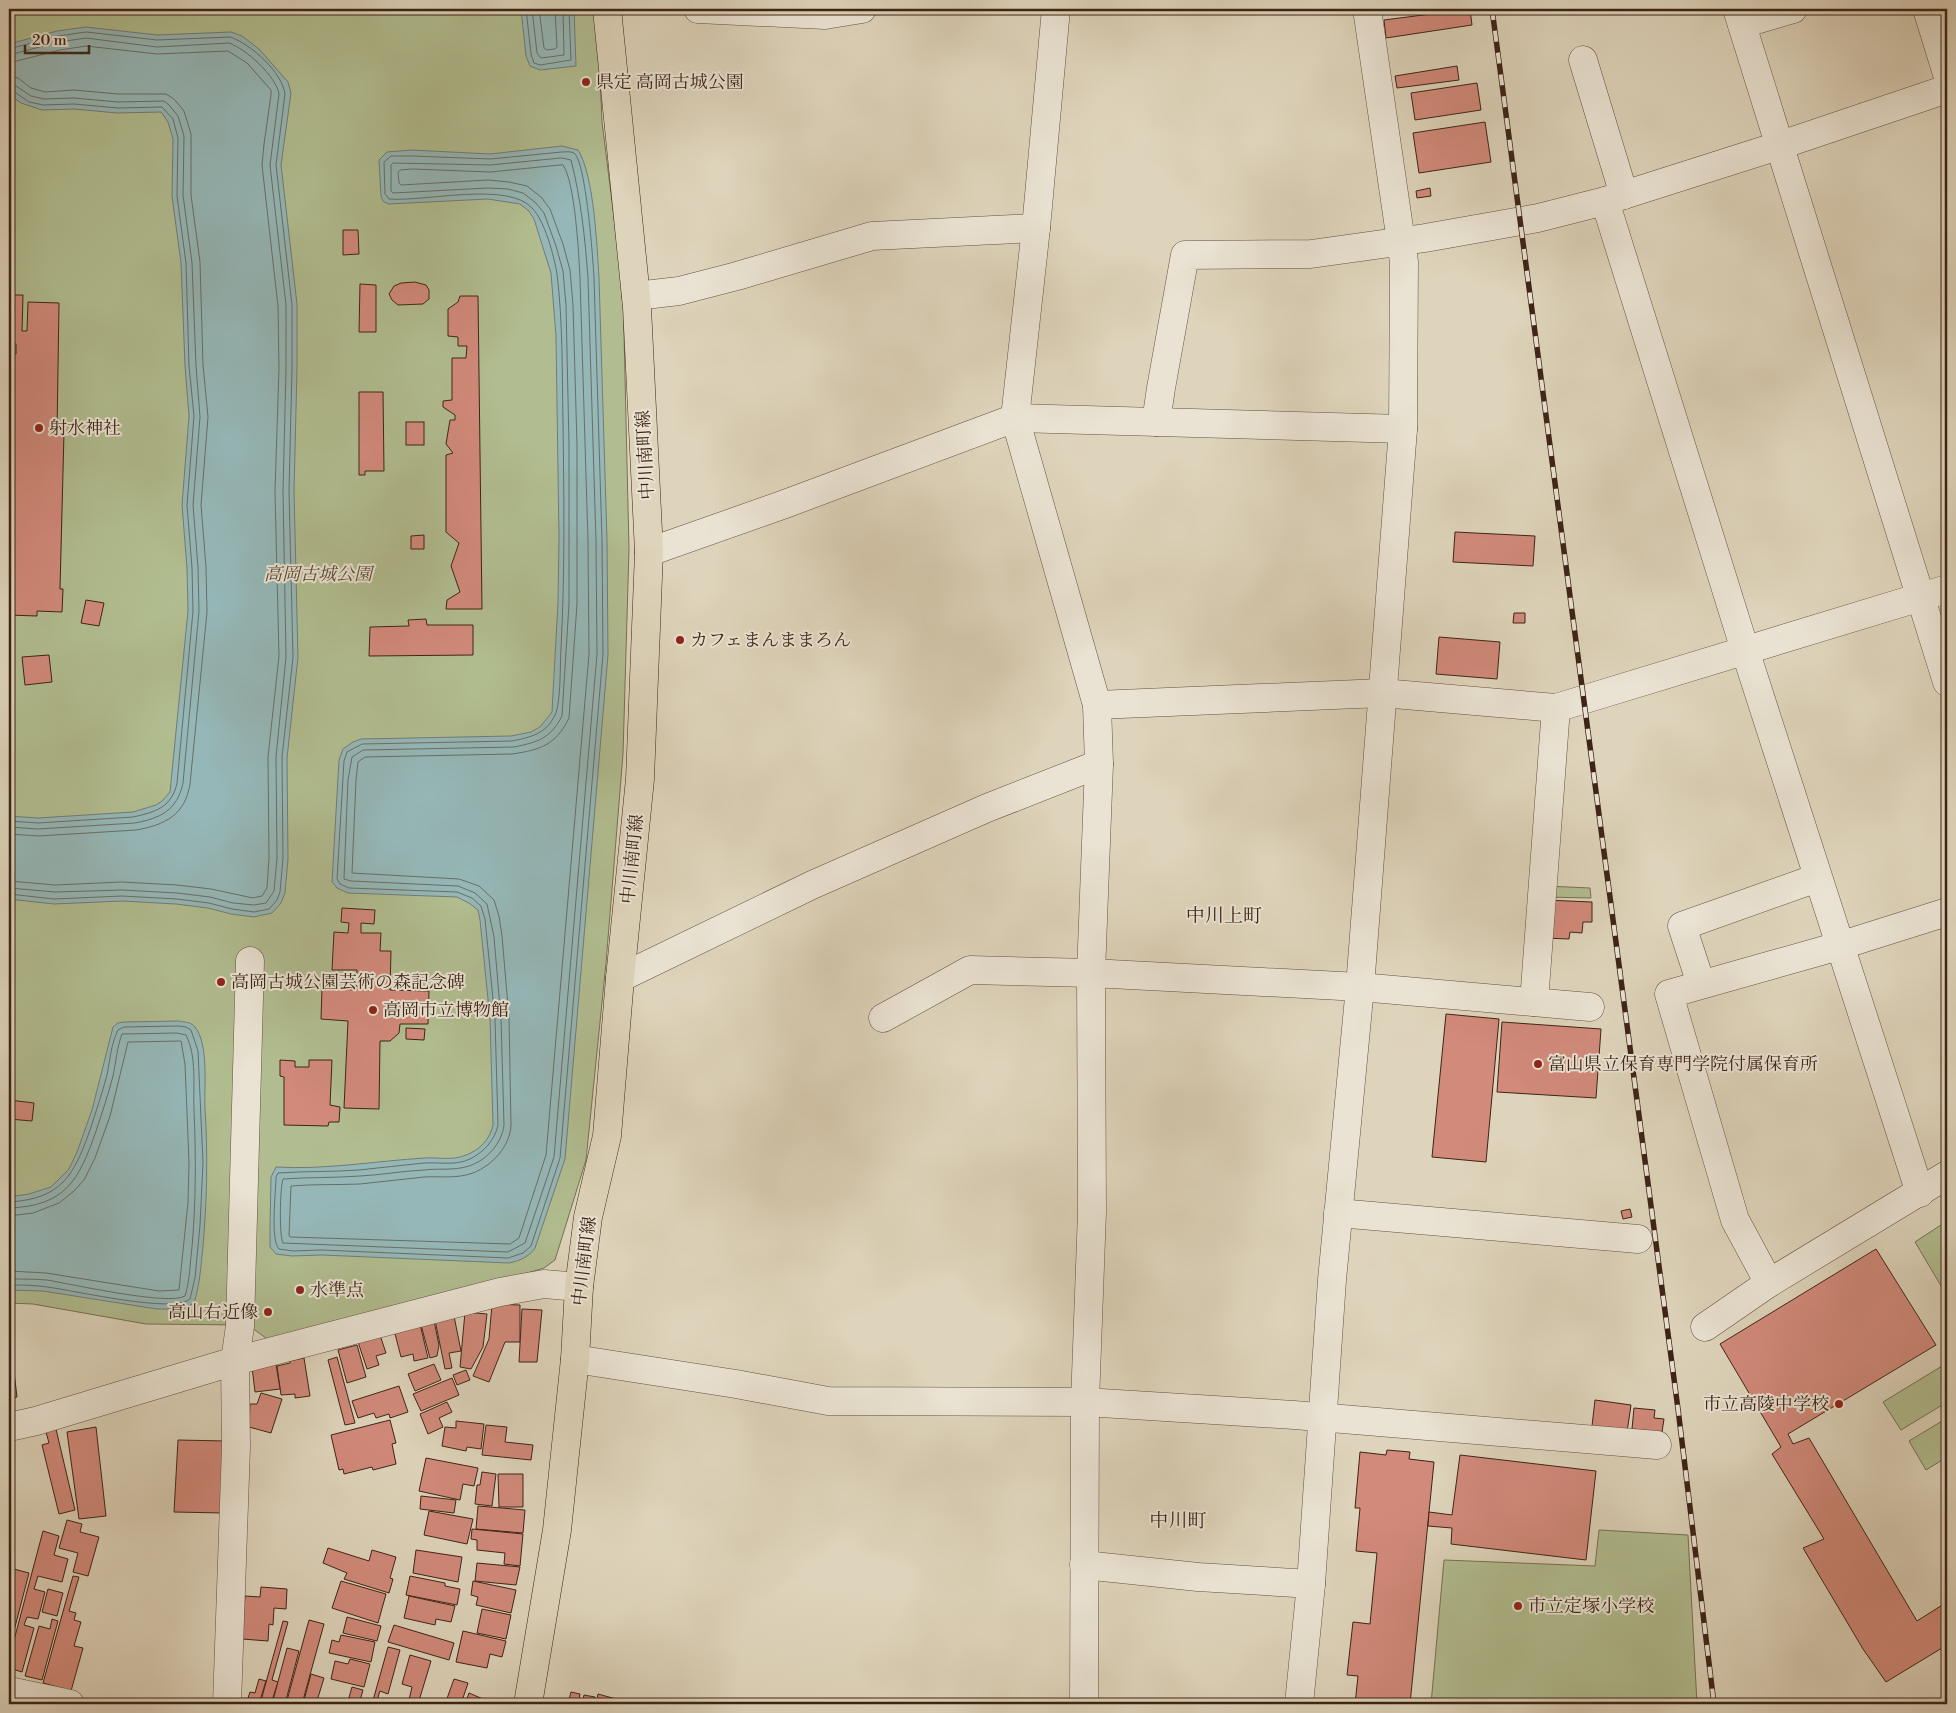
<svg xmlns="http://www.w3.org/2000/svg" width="1956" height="1713" viewBox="0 0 1956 1713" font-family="'Libre Bodoni','Noto Serif JP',serif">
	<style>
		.green { fill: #b1bd90; stroke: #777054 }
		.water { fill: #95b7b7; stroke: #727c77 }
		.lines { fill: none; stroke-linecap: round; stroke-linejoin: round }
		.shore { stroke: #696e67; stroke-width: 1 }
		.building { fill: #d28a7b; stroke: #3d2417 }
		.minor-casing { stroke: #655040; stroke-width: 29 }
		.major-casing { stroke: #3d2417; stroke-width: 29 }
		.minor { stroke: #eae3d3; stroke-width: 28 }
		.major { stroke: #ded4bb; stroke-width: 28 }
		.rail-casing { stroke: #3d2417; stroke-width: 5.5 }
		.rail { stroke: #eae3d3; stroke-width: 4; stroke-dasharray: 11; stroke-linecap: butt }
		.poi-dot { fill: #8f2418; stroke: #eae3d3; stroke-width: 2 }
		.labels { text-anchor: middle; stroke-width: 4; stroke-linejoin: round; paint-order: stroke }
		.poi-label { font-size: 18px; fill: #3d2417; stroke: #eae3d3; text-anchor: start }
		.street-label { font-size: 18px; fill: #3d2417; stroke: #eae3d3 }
		.park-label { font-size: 18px; font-style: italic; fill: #5a4a35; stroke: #eae3d3 }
		.neighbourhood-label { font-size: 19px; fill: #3d2417; stroke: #eae3d3 }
	</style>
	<rect width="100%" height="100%" fill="#ded4bb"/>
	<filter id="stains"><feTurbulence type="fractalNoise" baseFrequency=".004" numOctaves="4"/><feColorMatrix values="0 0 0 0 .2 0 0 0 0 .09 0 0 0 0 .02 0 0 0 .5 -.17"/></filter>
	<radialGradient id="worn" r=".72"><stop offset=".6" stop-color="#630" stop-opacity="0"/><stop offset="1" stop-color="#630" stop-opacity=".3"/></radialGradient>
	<!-- green -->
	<g class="green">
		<polygon points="9,9 597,9 602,122 623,290 629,549 623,754 606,963 586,1160 555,1260 544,1268 501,1281 270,1341 248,1325 146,1324 33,1304 9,1303"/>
		<polygon points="1546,886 1590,888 1591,898 1544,897"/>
		<polygon points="1947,1221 1947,1296 1915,1242"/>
		<polygon points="1947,1363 1947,1402 1901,1430 1883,1402"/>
		<polygon points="1947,1418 1947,1457 1926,1470 1909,1441"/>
		<polygon points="1599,1530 1688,1535 1697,1704 1431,1704 1444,1560 1595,1566"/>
	</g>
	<!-- water -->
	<g class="water">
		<polygon points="521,9 574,9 576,66 540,70 530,66 526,56"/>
		<polygon points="86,27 157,35 231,32 242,36 259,49 288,82 291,93 281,165 297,304 297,369 294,491 298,657 287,758 288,859 285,893 281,903 272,913 254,917 231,914 208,908 176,904 122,901 54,904 9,899 9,816 38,818 133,812 156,805 162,801 170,792 188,611 187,568 182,505 189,416 185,366 181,263 172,196 173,139 168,122 161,112 117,113 74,109 42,110 21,103 9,94 9,44 57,31"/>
		<path d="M562 146 578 150C594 175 597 246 599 278L607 540 608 655 565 1159 535 1248C529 1257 519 1261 509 1263L322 1255 292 1256 276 1254 270 1247V1227L271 1177 276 1167C326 1170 375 1161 425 1158 439 1157 452 1161 466 1155 480 1150 490 1139 493 1125L490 1019 480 920 478 910 469 903 457 897 348 893 337 888 332 882 339 760 343 749 353 742 361 739 511 736 531 732 540 727 552 712 553 693 558 603 559 537 556 336 551 273 534 219 529 211 520 204 488 199 388 204 383 201 381 196 379 160 387 152 412 150 490 154Z"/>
		<path d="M178 1021C184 1022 191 1022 195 1027 209 1044 204 1088 205 1109 208 1156 207 1200 203 1246 201 1265 200 1284 194 1303L183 1309H157L43 1291 9 1290V1197L29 1194 51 1187 69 1169 77 1152 92 1110 113 1027 118 1023 124 1022Z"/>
	</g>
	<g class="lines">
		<!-- shore -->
		<g class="shore">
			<polyline points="526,9 531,54 534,63 540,65 571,60 569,9"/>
			<polyline points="532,9 537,53 541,58 564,55 563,9"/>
			<polyline points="539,9 544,48 547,50 555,49 557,47 555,9"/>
			<path d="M9 49 58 36 86 32 157 40 230 37C251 44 282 72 285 94L276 165 292 305V369L289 491 293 657 282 757 283 858 280 892 277 900 269 909 254 912 232 909 209 903 177 899 122 896 54 899 9 894"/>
			<path d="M9 55 59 42 86 38 157 47 229 43C246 49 276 76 279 94L270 165 286 305V369L283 491 286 657 276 757 277 858 274 891 266 903 254 905 233 903 210 897 177 893 122 890 55 892 9 888"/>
			<polyline points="9,63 60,50 86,46 157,54 228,51 247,63 271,90 271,95 264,144 262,165 278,306 279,368 275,491 279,656 268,757 269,858 267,888 262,896 253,898 211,889 177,885 122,882 55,885 9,881"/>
			<path d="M9 76 18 78 31 88 45 92 74 90 118 94H166L174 99 184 111 191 134V195L200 262 203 365 208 417 201 505 206 567 207 612 190 784C185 815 165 825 136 830L39 836 9 834"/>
			<path d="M9 84 16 86 31 96 44 99 74 98 118 102 164 101 169 105 178 116 184 136 183 195 192 263 196 366 200 417 193 505 198 567 199 611 183 783C177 811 160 818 135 823L38 829 9 827"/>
			<path d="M9 90 13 91 29 102 43 105 74 104 118 108 162 107 173 119 178 138 177 196 186 263 189 366 194 416 187 505 192 568 193 611 177 783C172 807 156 812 133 817L38 823 9 821"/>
			<path d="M562 152C566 152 570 151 574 153 586 162 593 259 594 278L602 540 603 654 560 1158 531 1246 523 1253 508 1258 322 1250 293 1251 279 1249C270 1240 276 1192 276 1177L278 1173C305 1171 332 1172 359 1170 381 1168 402 1165 424 1163 440 1162 455 1166 470 1159 484 1152 495 1140 498 1125L495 1019 485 919 481 906 472 898 457 892 349 888 340 884 337 879 344 761 347 752 362 744 512 741C531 737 546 734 555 715 561 703 560 663 561 648 565 572 564 497 563 421 562 373 563 323 557 274 554 256 545 221 532 208 508 181 424 202 389 199L385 194 384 162 391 156H412L490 159Z"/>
			<path d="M562 158 571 160C581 199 585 238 588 278L596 541 597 654 554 1157 525 1243 508 1252 283 1243C279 1236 280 1188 283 1179 309 1177 334 1178 360 1176 381 1175 402 1171 424 1170 440 1168 453 1171 469 1166 487 1160 502 1143 504 1125L501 1019 494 937 487 904 475 893 458 886 351 881 344 879 348 780 352 757 363 750 514 747C538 742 550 739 562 716L569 604V445L566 305 563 271 556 246 544 213 536 203 523 193 508 189 488 188 393 193 391 191V165L393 163 490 165Z"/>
			<path d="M563 165C575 181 579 256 580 278L588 541 589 654 546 1155 519 1238 510 1244 290 1237 289 1235 291 1186C314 1184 337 1185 360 1184 381 1182 403 1179 424 1177 441 1176 456 1179 473 1173 493 1165 510 1146 511 1125L509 1018 502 936 499 916 494 900 479 886 459 879 352 873 356 780 358 762 365 757 512 754C540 750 556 745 569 718L577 604V445L573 305 570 270 563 244 550 209 541 197 527 186 509 182 488 180 401 185 399 183 398 172 400 170 412 169 490 172Z"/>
			<path d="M9 1202C62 1199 74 1175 90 1130 96 1111 102 1094 107 1075 110 1060 111 1044 118 1030L124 1027 178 1026 186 1027 191 1030 198 1051 203 1163 200 1225 195 1278 190 1299C173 1314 73 1290 47 1287 35 1285 21 1285 9 1285"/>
			<path d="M9 1208C66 1206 79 1180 96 1131 102 1113 108 1095 113 1076 116 1062 117 1047 122 1034L177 1033 186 1035C197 1057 193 1085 194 1110 196 1156 196 1201 192 1247 190 1263 190 1280 185 1296 169 1306 71 1284 47 1280 35 1279 21 1279 9 1279"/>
			<polyline points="9,1216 33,1213 59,1203 74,1191 84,1180 95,1158 110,1116 128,1042 181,1041 185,1064 189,1163 188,1202 179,1290 159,1291 46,1273 9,1271"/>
		</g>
	</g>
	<!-- building -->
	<g class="building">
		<polygon points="1470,9 1472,25 1386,38 1384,20"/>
		<polygon points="1457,66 1459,80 1397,88 1395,76"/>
		<polygon points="1477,83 1481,110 1415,120 1411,93"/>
		<polygon points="1485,122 1491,162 1419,173 1413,133"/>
		<polygon points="1430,188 1431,196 1417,198 1416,191"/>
		<polygon points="343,230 358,230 359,254 343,255"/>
		<polygon points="415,282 426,285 429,290 429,299 423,304 398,305 392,300 389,294 394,286 401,283"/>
		<polygon points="360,284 376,285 376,332 359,332"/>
		<polygon points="9,295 23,295 22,331 27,331 28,302 59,303 57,432 64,432 60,589 63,589 62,612 37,611 37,616 9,615 9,354 16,354 16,344 9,344"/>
		<polygon points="460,296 478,296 482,609 446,609 447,600 460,592 451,566 459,543 446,532 446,455 453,453 446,444 450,420 455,420 455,415 443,407 443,401 452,400 452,358 466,358 467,346 458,346 458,337 448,336 448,309 458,302"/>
		<polygon points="359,392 383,392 384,471 365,471 365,475 359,475"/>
		<rect x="406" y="422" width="18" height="23"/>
		<polygon points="1455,532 1535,536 1533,566 1453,562"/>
		<polygon points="424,535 424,549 411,549 411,536"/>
		<polygon points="86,600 104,603 99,626 81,623"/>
		<polygon points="1514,613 1525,613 1525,623 1513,623"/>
		<polygon points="426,619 427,625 473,625 473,655 369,656 370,627 409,626 408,620"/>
		<polygon points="1439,637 1500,642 1497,679 1436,674"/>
		<polygon points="49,655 52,682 25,685 22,657"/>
		<polygon points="1545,900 1592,902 1592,922 1583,922 1582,933 1570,932 1569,939 1544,938"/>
		<polygon points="342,908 375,910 374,924 361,923 361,933 381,933 380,951 391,951 390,990 429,991 428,1024 400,1024 399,1033 390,1041 380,1041 379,1109 344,1108 348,1021 321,1019 322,988 356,990 357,970 332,970 334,932 348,933 349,923 341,922"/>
		<polygon points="1446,1014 1499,1019 1486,1162 1432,1157"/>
		<polygon points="1502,1022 1601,1029 1596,1098 1497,1092"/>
		<polygon points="406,1028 425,1029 424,1040 406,1039"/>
		<polygon points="280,1060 295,1061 295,1067 309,1067 309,1060 332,1060 330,1105 340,1107 339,1122 329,1122 328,1126 284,1125 284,1077 280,1076"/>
		<polygon points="9,1100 34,1103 32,1121 9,1119"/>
		<polygon points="1630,1209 1632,1217 1623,1219 1621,1211"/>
		<polygon points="1876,1249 1936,1345 1788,1434 1793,1444 1809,1438 1917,1621 1947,1602 1947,1645 1886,1682 1863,1649 1803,1548 1824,1539 1772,1454 1781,1447 1720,1344"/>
		<polygon points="492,1304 520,1305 520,1342 505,1342 489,1382 473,1376 489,1339"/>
		<polygon points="522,1309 542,1310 537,1362 519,1362"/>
		<polygon points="465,1312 487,1314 483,1347 471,1369 460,1367"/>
		<polygon points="454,1316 461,1351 449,1353 452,1368 445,1369 435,1320"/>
		<polygon points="434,1321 439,1345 437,1356 430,1358 421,1325"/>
		<polygon points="420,1324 428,1358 414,1361 413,1354 401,1357 394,1330"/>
		<polygon points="380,1335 386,1353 376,1356 379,1365 367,1369 358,1342"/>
		<polygon points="357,1345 366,1377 347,1383 338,1350"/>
		<polygon points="337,1357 355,1423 345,1425 328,1360"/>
		<polygon points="304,1358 310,1396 295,1398 295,1394 281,1395 277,1366 290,1363 290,1361"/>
		<polygon points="276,1364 280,1389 255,1392 252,1367"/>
		<polygon points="434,1364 441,1380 415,1391 408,1374"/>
		<polygon points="466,1370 470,1380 457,1385 453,1375"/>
		<polygon points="14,1372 17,1397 9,1399 9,1373"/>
		<polygon points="452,1378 459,1395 421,1411 413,1394"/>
		<polygon points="399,1386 408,1412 390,1418 389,1414 376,1418 374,1413 358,1418 352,1401"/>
		<polygon points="261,1393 282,1399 271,1433 249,1427 250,1404 257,1404"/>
		<polygon points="1595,1400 1631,1405 1627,1432 1592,1426"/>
		<polygon points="447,1402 452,1412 439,1418 443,1427 428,1434 420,1414"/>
		<polygon points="1634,1408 1655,1410 1654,1418 1664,1419 1662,1432 1632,1429"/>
		<polygon points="390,1420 396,1443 392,1444 396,1464 373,1470 372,1467 344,1474 343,1469 339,1470 331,1435"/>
		<polygon points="456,1421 484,1424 481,1449 467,1447 466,1451 442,1446 445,1427 456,1428"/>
		<polygon points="486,1425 507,1427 505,1442 533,1445 531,1460 482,1455"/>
		<polygon points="96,1427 106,1516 79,1519 67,1432"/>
		<polygon points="56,1429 75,1510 59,1514 42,1445 49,1443 46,1432"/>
		<polygon points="178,1440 226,1441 223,1513 174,1512"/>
		<polygon points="1387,1450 1410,1452 1409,1459 1434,1462 1410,1704 1355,1704 1358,1676 1347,1675 1353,1622 1370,1624 1377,1553 1356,1551 1360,1508 1355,1508 1360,1452 1386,1455"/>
		<polygon points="1460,1455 1596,1471 1586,1560 1451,1544 1452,1528 1428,1526 1429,1512 1452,1515"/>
		<polygon points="426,1458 478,1468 474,1486 463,1484 460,1500 419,1491"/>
		<polygon points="482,1472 496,1474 492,1506 475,1504 477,1485 480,1485"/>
		<polygon points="498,1474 523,1474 523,1507 499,1507"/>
		<polygon points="421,1496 456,1500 454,1513 420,1509"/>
		<polygon points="478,1506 525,1510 523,1533 476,1529"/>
		<polygon points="429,1511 473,1519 467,1544 424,1535"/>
		<polygon points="67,1520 82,1524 80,1532 99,1537 88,1576 73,1572 78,1553 59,1548"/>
		<polygon points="472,1529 523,1534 520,1566 504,1564 505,1553 477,1550 477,1540 471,1539"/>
		<polygon points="43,1531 59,1536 54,1555 68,1559 62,1582 38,1576 34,1589 45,1592 38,1619 27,1617 24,1625 34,1628 22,1672 9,1668 9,1659"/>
		<polygon points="328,1548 369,1561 372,1550 396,1557 390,1578 393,1579 389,1593 344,1579 347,1573 323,1563"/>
		<polygon points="416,1550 462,1557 458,1582 413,1573"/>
		<polygon points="477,1563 520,1567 516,1585 475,1581"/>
		<polygon points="14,1569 29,1573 9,1650 9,1589"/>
		<polygon points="73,1576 79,1577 69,1611 76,1613 74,1620 81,1622 74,1646 83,1648 71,1691 43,1683"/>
		<polygon points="410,1576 445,1583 445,1586 460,1589 457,1605 406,1595"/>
		<polygon points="341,1581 386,1594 378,1623 332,1608"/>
		<polygon points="473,1581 516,1590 511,1613 476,1605 478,1597 471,1595"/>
		<polygon points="261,1587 287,1589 286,1609 274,1608 273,1625 269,1624 268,1641 242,1639 245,1596 260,1597"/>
		<polygon points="48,1589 63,1593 57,1616 42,1612"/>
		<polygon points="409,1596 455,1606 451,1622 436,1619 435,1625 404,1618"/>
		<polygon points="482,1609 511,1615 506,1639 477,1633"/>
		<polygon points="347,1617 381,1626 377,1641 343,1633"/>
		<polygon points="52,1619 58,1621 42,1680 25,1676 39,1626 50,1629"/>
		<polygon points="309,1620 324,1624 302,1704 286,1704"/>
		<polygon points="283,1621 288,1622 272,1680 278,1682 271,1704 260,1704"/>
		<polygon points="394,1625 454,1643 449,1660 388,1642"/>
		<polygon points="463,1631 506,1641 502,1657 490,1654 487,1668 456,1662"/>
		<polygon points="341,1635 375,1642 371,1662 329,1653 332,1640 339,1642"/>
		<polygon points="388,1647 400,1650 388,1694 380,1691 376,1704 372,1704"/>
		<polygon points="287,1648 299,1651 285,1704 272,1704"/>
		<polygon points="410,1655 431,1661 418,1704 408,1704 412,1687 402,1684"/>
		<polygon points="350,1659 370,1664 364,1687 331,1679 335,1661 348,1664"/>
		<polygon points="311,1674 324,1678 316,1704 303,1704"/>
		<polygon points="259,1679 266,1681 259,1704 246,1704 250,1692 255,1693"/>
		<polygon points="454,1679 468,1683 461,1704 445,1704"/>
		<polygon points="352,1687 363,1690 359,1704 348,1701"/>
		<polygon points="571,1692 580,1694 578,1704 568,1704"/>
		<polygon points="469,1693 483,1699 481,1704 465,1704"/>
		<polygon points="598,1694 616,1699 615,1704 596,1704"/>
		<polygon points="584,1695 595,1697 594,1704 582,1704"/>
	</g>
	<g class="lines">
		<defs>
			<g id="minor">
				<polyline points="698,9 825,15 862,9"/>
				<polyline points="1056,9 1036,228 1015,418 1097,705 1099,764 1091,973 1092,1212 1085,1402 1084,1704"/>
				<polyline points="1737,9 1947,682"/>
				<polyline points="1927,9 1947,74"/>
				<polyline points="1742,24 1793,9"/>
				<polyline points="1583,60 1624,195"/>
				<polyline points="1605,201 1745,650 1920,1193"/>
				<polyline points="636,296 679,291 737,276 872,236 1036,228"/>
				<polyline points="1156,422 1161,388 1185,255 1311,254 1425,238 1538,218 1605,201 1781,145 1947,89"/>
				<polyline points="649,552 785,504 1015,418 1403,429"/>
				<polyline points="1097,705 1382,693 1556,708 1947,589"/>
				<polyline points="620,978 812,885 987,808 1099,764"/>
				<polyline points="1701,984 1682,926 1817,878"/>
				<polyline points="1534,1002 1556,708"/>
				<polyline points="883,1018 970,970 1091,973 1360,987 1590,1007"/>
				<polyline points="1338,1213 1638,1239"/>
				<polyline points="1769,1283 1735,1220 1669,994 1839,946 1947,912"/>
				<polyline points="1705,1327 1769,1283 1947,1175"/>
				<polyline points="575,1359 736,1384 828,1401 1085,1402 1294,1415 1657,1445"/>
				<polyline points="9,1427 36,1421 235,1361 500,1292 544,1284 579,1287"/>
				<polyline points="1084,1565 1198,1577 1311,1584"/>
				<polyline points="9,1691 70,1704"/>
				<polyline points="227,1704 236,1447 235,1361 240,1326 250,961"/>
				<polyline points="1299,1704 1311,1584 1332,1280 1360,987 1403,429 1404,262 1367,9"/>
			</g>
			<polyline id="major" points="528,1704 557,1530 575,1359 579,1287 588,1217 607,1136 620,978 640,779 649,552 637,307 607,9"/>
		</defs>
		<!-- minor casing -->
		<use href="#minor" class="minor-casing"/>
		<!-- major casing -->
		<use href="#major" class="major-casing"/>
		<!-- minor -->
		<use href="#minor" class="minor"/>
		<!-- major -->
		<use href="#major" class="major"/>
		<defs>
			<polyline id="rail" points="1492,9 1678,1409 1714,1704"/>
		</defs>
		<!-- rail casing -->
		<use href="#rail" class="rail-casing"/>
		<!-- rail -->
		<use href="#rail" class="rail"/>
	</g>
	<!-- markers -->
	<g class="poi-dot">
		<circle cx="586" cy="82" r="5"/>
		<circle cx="39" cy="428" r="5"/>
		<circle cx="680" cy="640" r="5"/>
		<circle cx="221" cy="982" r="5"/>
		<circle cx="373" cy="1010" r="5"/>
		<circle cx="1538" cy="1064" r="5"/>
		<circle cx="300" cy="1290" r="5"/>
		<circle cx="268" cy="1312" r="5"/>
		<circle cx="1839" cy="1404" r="5"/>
		<circle cx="1518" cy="1606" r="5"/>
	</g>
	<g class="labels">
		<!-- poi labels -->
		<g class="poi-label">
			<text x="596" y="88">県定 高岡古城公園</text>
			<text x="49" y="434">射水神社</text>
			<text x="690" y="646">カフェまんままろん</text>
			<text x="231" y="988">高岡古城公園芸術の森記念碑</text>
			<text x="383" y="1016">高岡市立博物館</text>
			<text x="1548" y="1070">富山県立保育専門学院付属保育所</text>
			<text x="310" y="1296">水準点</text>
			<text x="258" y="1318" text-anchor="end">高山右近像</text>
			<text x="1829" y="1410" text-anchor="end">市立高陵中学校</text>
			<text x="1528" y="1612">市立定塚小学校</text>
		</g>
		<!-- street labels -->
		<g class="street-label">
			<text transform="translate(645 455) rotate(-93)" y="6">中川南町線</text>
			<text transform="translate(632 859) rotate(-84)" y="6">中川南町線</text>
			<text transform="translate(584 1261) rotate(-83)" y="6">中川南町線</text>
		</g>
		<!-- park labels -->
		<g class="park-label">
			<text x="318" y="580">高岡古城公園</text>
		</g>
		<!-- neighbourhood labels -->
		<g class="neighbourhood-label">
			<text x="1224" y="922">中川上町</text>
			<text x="1178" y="1527">中川町</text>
		</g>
	</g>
	<!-- margin -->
	<rect width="1956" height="1713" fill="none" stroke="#ded4bb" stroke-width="30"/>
	<rect x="10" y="10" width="1936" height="1693" fill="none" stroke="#3d2417" stroke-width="2.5"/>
	<rect x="15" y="15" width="1926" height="1683" fill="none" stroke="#3d2417"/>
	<!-- scale -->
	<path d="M25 45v8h64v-8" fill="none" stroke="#3d2417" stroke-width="2.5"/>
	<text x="32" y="45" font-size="15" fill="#3d2417" stroke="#eae3d3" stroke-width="4" paint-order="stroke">20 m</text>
	<rect width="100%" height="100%" filter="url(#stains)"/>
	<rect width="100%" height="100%" fill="url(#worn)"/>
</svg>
